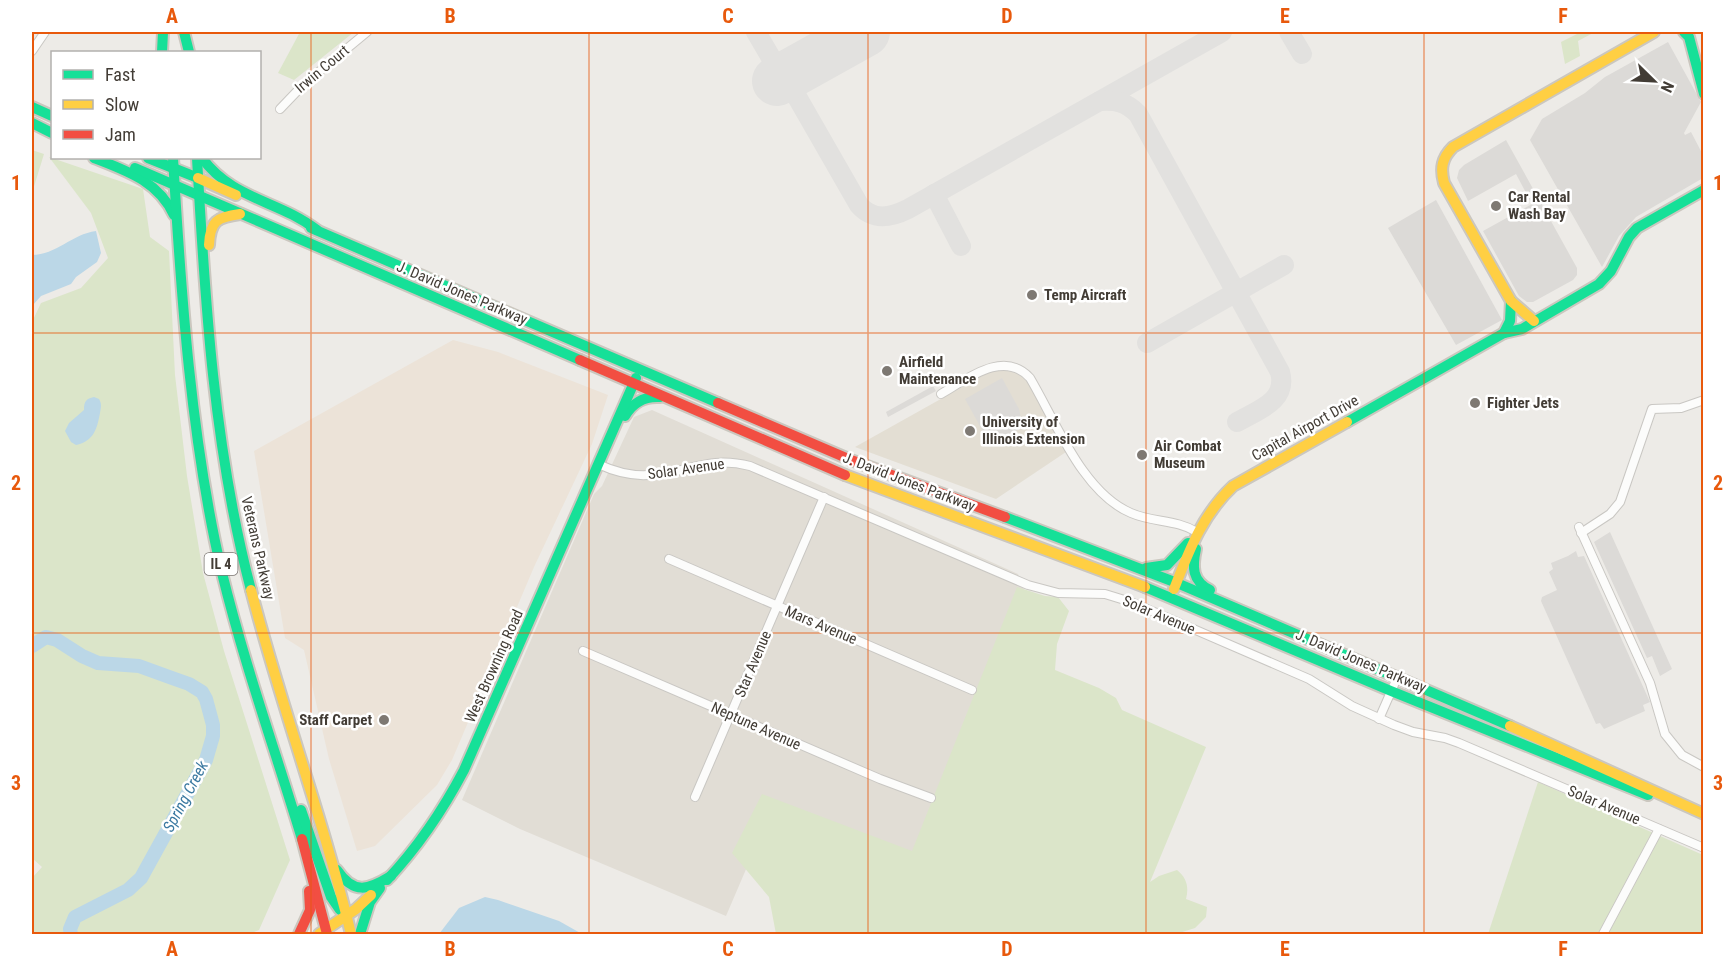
<svg xmlns="http://www.w3.org/2000/svg" width="1735" height="966" viewBox="0 0 1735 966" font-family="'Roboto Condensed',sans-serif">
	<style>
		.residential { fill: #e1ddd5 }
		.commercial { fill: #ece3d8 }
		.education { fill: #e3ded3 }
		.green { fill: #dbe5c9 }
		.parking { fill: #dcdad7 }
		.water { fill: #bbd7e7 }
		.lines { fill: none; stroke-linecap: round; stroke-linejoin: round }
		.river { stroke: #bbd7e7; stroke-width: 14 }
		.taxiway { stroke: #e2e1df; stroke-width: 20 }
		.runway { stroke: #e2e1df; stroke-width: 50 }
		.street-casing { stroke: #c9c7c3; stroke-width: 10 }
		.fast-casing { stroke: #cbc7bf; stroke-width: 14 }
		.slow-casing { stroke: #cbc7bf; stroke-width: 14 }
		.jam-casing { stroke: #cbc7bf; stroke-width: 14 }
		.street { stroke: #fcfcfb; stroke-width: 8 }
		.fast { stroke: #16e098; stroke-width: 10 }
		.slow { stroke: #ffcf43; stroke-width: 10 }
		.jam { stroke: #f24e42; stroke-width: 10 }
		.grid { fill: none; stroke: #e8590c; stroke-width: 1.5; stroke-opacity: 0.55 }
		.poi-dot { fill: #7e7973; stroke: #fff; stroke-width: 2 }
		.labels { text-anchor: middle; stroke-width: 5; stroke-linejoin: round; paint-order: stroke }
		.shield { fill: #fff; stroke: #7b7672; stroke-width: 1.5 }
		.shield-label { font-size: 14px; font-weight: bold; fill: #423c35 }
		.street-label { font-size: 15px; fill: #423c35; stroke: #fff }
		.poi-label { font-size: 15px; font-weight: bold; fill: #423c35; stroke: #fff; text-anchor: start }
		.water-label { font-size: 16px; font-style: italic; fill: #3b79a1; stroke: #fff }
		.neatline { fill: none; stroke: #e8590c; stroke-width: 2 }
		.grid-label { font-size: 20px; text-anchor: middle; font-weight: bold; fill: #e8590c }
	</style>
	<rect width="100%" height="100%" fill="#edebe7"/>
	<!-- residential -->
	<polygon class="residential" points="652,410 1018,574 1027,597 922,879 771,811 726,916 520,829 462,800 594,494 602,486 634,417"/>
	<!-- commercial -->
	<polygon class="commercial" points="453,340 498,352 608,395 592,444 534,567 452,760 437,785 379,842 375,846 357,851 329,759 304,650 285,638 254,451"/>
	<!-- education -->
	<polygon class="education" points="1003,370 1017,373 1028,382 1066,452 996,499 855,447 989,372"/>
	<!-- green -->
	<g class="green">
		<polygon points="300,32 354,32 294,80 278,73"/>
		<polygon points="1581,32 1593,33 1578,41 1580,56 1565,64 1561,42"/>
		<polygon points="32,150 44,154 32,193"/>
		<polygon points="49,157 143,189 150,237 169,251 175,375 187,476 203,573 224,651 290,860 259,930 249,934 32,934 32,878 42,867 32,858 32,322 41,303 81,288 108,258 91,213"/>
		<path d="M1017 587 1045 596 1058 597 1069 611 1057 644 1055 670 1099 688 1116 698 1122 710 1206 747 1150 882 1159 876 1177 870C1187 878 1189 887 1186 899L1207 907 1206 917 1195 928 1176 934H776L769 897 732 853 762 794 912 851Z"/>
		<polygon points="1538,782 1703,855 1703,934 1488,934"/>
	</g>
	<!-- parking -->
	<g class="parking">
		<polygon points="1668,42 1701,102 1684,133 1685,135 1691,132 1703,155 1703,178 1636,217 1619,236 1602,267 1530,140 1542,119 1585,93 1605,77"/>
		<polygon points="1506,140 1577,268 1577,275 1573,280 1533,302 1527,302 1519,296 1483,231 1532,204 1516,174 1468,201 1457,178 1459,170 1464,165"/>
		<polygon points="1436,200 1502,320 1456,345 1388,228"/>
		<polygon points="1002,378 1019,409 1023,427 991,446 965,399"/>
		<polygon points="933,386 936,391 888,417 886,412"/>
		<polygon points="1610,532 1672,669 1660,676 1652,656 1647,658 1594,542"/>
		<polygon points="1576,551 1578,557 1584,556 1650,702 1643,705 1645,711 1604,729 1600,723 1596,724 1541,601 1542,597 1557,590 1549,572 1553,569 1551,563 1568,556"/>
	</g>
	<!-- water -->
	<g class="water">
		<path d="M96 231 101 253 97 262 76 277 71 284 41 296 32 306V255C56 255 72 234 96 231Z"/>
		<path d="M94 397 99 399C102 404 101 407 100 413 97 429 94 441 76 445L71 442 65 431 69 423 84 410C84 401 86 399 94 397Z"/>
		<polygon points="485,897 498,900 559,921 582,934 439,934 459,908"/>
	</g>
	<g class="lines">
		<!-- river -->
		<polyline class="river" points="32,646 46,637 57,640 82,656 98,663 139,666 172,678 189,684 202,692 206,699 213,725 213,736 206,760 141,878 128,890 75,917 70,929 71,934"/>
		<!-- taxiway -->
		<g class="taxiway">
			<path d="M756 32 770 56 785 76 859 205C873 221 890 218 908 209L1222 32"/>
			<polyline points="1289,32 1302,54"/>
			<path d="M1100 101C1117 100 1126 102 1138 114L1280 372C1288 401 1258 410 1237 422"/>
			<polyline points="934,194 961,246"/>
			<polyline points="1147,343 1284,265"/>
		</g>
		<!-- runway -->
		<polyline class="runway" points="777,81 865,32"/>
		<defs>
			<g id="street">
				<polyline points="32,51 45,32"/>
				<polyline points="280,109 303,85 367,32"/>
				<path d="M941 394C967 379 1004 349 1030 378 1056 422 1083 493 1131 513 1154 523 1175 519 1197 532"/>
				<path d="M598 464C613 471 631 476 648 475 687 474 706 455 750 466L1028 585 1058 593 1105 594 1131 602 1309 679 1352 706 1394 725 1413 732 1445 738 1459 743 1704 848"/>
				<polyline points="1579,527 1650,683 1665,734 1682,755 1704,767"/>
				<polyline points="1581,533 1610,514 1620,502 1652,409 1681,408 1704,400"/>
				<polyline points="669,559 972,690"/>
				<polyline points="583,651 880,779 931,798"/>
				<polyline points="1379,719 1397,678"/>
				<polyline points="695,797 824,497"/>
				<polyline points="1603,934 1659,829"/>
			</g>
			<g id="fast">
				<polyline points="184,32 189,52"/>
				<polyline points="1684,32 1689,37 1704,94"/>
				<polyline points="162,52 163,32"/>
				<polyline points="32,107 52,116"/>
				<polyline points="32,123 52,133"/>
				<path d="M94 158C127 171 158 181 174 215"/>
				<polyline points="148,158 198,178"/>
				<path d="M173 158C181 294 191 441 222 573 244 663 275 750 302 839"/>
				<path d="M197 158C205 302 214 450 251 590"/>
				<path d="M202 158C233 200 278 200 317 230"/>
				<polyline points="135,168 200,196"/>
				<polyline points="200,196 580,360"/>
				<polyline points="311,228 718,403"/>
				<polyline points="1504,333 1510,321 1511,301"/>
				<path d="M625 416C633 402 644 396 660 397"/>
				<polyline points="1347,422 1504,333 1522,329 1599,284 1611,271 1629,237 1637,228 1704,190"/>
				<polyline points="1005,517 1177,583 1510,726"/>
				<path d="M1196 549C1192 567 1192 581 1210 590"/>
				<polyline points="1146,568 1167,565 1188,543"/>
				<polyline points="1145,587 1391,691 1648,795"/>
				<polyline points="301,810 331,897 340,910"/>
				<path d="M337 870C354 895 368 890 391 876"/>
				<path d="M387 880C418 847 443 810 464 770L636 378"/>
				<polyline points="360,934 370,902 380,888"/>
			</g>
			<g id="slow">
				<polyline points="198,178 236,195"/>
				<path d="M209 245C210 221 217 217 240 214"/>
				<path d="M1534 321 1511 301 1444 183C1440 168 1442 158 1453 147L1654 32"/>
				<polyline points="845,475 1145,587"/>
				<path d="M1174 589C1189 551 1202 515 1233 486L1347 422"/>
				<path d="M251 590C281 706 323 818 351 934"/>
				<polyline points="1510,726 1704,814"/>
				<polyline points="319,934 356,909 371,895"/>
			</g>
			<g id="jam">
				<polyline points="580,360 845,475"/>
				<polyline points="718,403 851,460 1005,517"/>
				<polyline points="302,839 327,934"/>
				<polyline points="299,934 310,910 309,891"/>
			</g>
		</defs>
		<!-- street casing -->
		<use href="#street" class="street-casing"/>
		<!-- fast casing -->
		<use href="#fast" class="fast-casing"/>
		<!-- slow casing -->
		<use href="#slow" class="slow-casing"/>
		<!-- jam casing -->
		<use href="#jam" class="jam-casing"/>
		<!-- street -->
		<use href="#street" class="street"/>
		<!-- fast -->
		<use href="#fast" class="fast"/>
		<!-- slow -->
		<use href="#slow" class="slow"/>
		<!-- jam -->
		<use href="#jam" class="jam"/>
	</g>
	<!-- grid -->
	<path class="grid" d="M311 32V934M589 32V934M868 32V934M1146 32V934M1424 32V934M32 333H1704M32 633H1704"/>
	<!-- markers -->
	<g class="poi-dot">
		<circle cx="1496" cy="206" r="6"/>
		<circle cx="1032" cy="295" r="6"/>
		<circle cx="887" cy="371" r="6"/>
		<circle cx="1475" cy="403" r="6"/>
		<circle cx="970" cy="431" r="6"/>
		<circle cx="1142" cy="455" r="6"/>
		<circle cx="384" cy="720" r="6"/>
	</g>
	<g class="labels">
		<!-- shield labels -->
		<rect class="shield" x="204.5" y="553" width="33" height="22" rx="4.5"/>
		<g class="shield-label">
			<text x="221" y="569">IL 4</text>
		</g>
		<!-- street labels -->
		<g class="street-label">
			<text transform="translate(322 69) rotate(-40)" y="5">Irwin Court</text>
			<text transform="translate(462 293) rotate(23)" y="5">J. David Jones Parkway</text>
			<text transform="translate(1305 428) rotate(-29)" y="5">Capital Airport Drive</text>
			<text transform="translate(686 469) rotate(-8)" y="5">Solar Avenue</text>
			<text transform="translate(909 482) rotate(21)" y="5">J. David Jones Parkway</text>
			<text transform="translate(258 548) rotate(77)" y="5">Veterans Parkway</text>
			<text transform="translate(1159 615) rotate(23)" y="5">Solar Avenue</text>
			<text transform="translate(821 625) rotate(23)" y="5">Mars Avenue</text>
			<text transform="translate(1361 661) rotate(23)" y="5">J. David Jones Parkway</text>
			<text transform="translate(753 664) rotate(-67)" y="5">Star Avenue</text>
			<text transform="translate(494 666) rotate(-66)" y="5">West Browning Road</text>
			<text transform="translate(756 726) rotate(24)" y="5">Neptune Avenue</text>
			<text transform="translate(1604 805) rotate(23)" y="5">Solar Avenue</text>
		</g>
		<!-- poi labels -->
		<g class="poi-label">
			<text x="1508" y="202">Car Rental<tspan x="1508" dy="17">Wash Bay</tspan></text>
			<text x="1044" y="300">Temp Aircraft</text>
			<text x="899" y="367">Airfield<tspan x="899" dy="17">Maintenance</tspan></text>
			<text x="1487" y="408">Fighter Jets</text>
			<text x="982" y="427">University of<tspan x="982" dy="17">Illinois Extension</tspan></text>
			<text x="1154" y="451">Air Combat<tspan x="1154" dy="17">Museum</tspan></text>
			<text x="372" y="725" text-anchor="end">Staff Carpet</text>
		</g>
		<!-- water labels -->
		<g class="water-label">
			<text transform="translate(185 796) rotate(-62)" y="6">Spring Creek</text>
		</g>
	</g>
	<!-- border -->
	<rect width="1735" height="966" fill="none" stroke="#ffffff" stroke-width="66"/>
	<!-- legend -->
	<rect x="51" y="51" width="210" height="108" fill="#ffffff" stroke="#b3b1ae" stroke-width="1.5"/>
	<rect x="63" y="70" width="30" height="9" fill="#16e098" stroke="#b3b1ae" stroke-width="1.5"/>
	<text x="105" y="81" font-size="18" fill="#423c35">Fast</text>
	<rect x="63" y="100" width="30" height="9" fill="#ffcf43" stroke="#b3b1ae" stroke-width="1.5"/>
	<text x="105" y="111" font-size="18" fill="#423c35">Slow</text>
	<rect x="63" y="130" width="30" height="9" fill="#f24e42" stroke="#b3b1ae" stroke-width="1.5"/>
	<text x="105" y="141" font-size="18" fill="#423c35">Jam</text>
	<!-- north arrow -->
	<g transform="translate(1654 81) rotate(114)" stroke="#ffffff" stroke-width="4.5" paint-order="stroke">
	<path d="M0-4.5L10 22L0 15L-10 22Z" fill="#423c35"/>
	<text y="-9" font-size="16" font-weight="bold" text-anchor="middle" fill="#423c35">N</text>
	</g>
	<rect x="33" y="33" width="1669" height="900" class="neatline"/>
	<g class="grid-label">
		<text x="172" y="23">A</text>
		<text x="450" y="23">B</text>
		<text x="728" y="23">C</text>
		<text x="1007" y="23">D</text>
		<text x="1285" y="23">E</text>
		<text x="1563" y="23">F</text>
		<text x="16" y="190">1</text>
		<text x="1718" y="190">1</text>
		<text x="16" y="490">2</text>
		<text x="1718" y="490">2</text>
		<text x="16" y="790">3</text>
		<text x="1718" y="790">3</text>
		<text x="172" y="956">A</text>
		<text x="450" y="956">B</text>
		<text x="728" y="956">C</text>
		<text x="1007" y="956">D</text>
		<text x="1285" y="956">E</text>
		<text x="1563" y="956">F</text>
	</g>
</svg>
